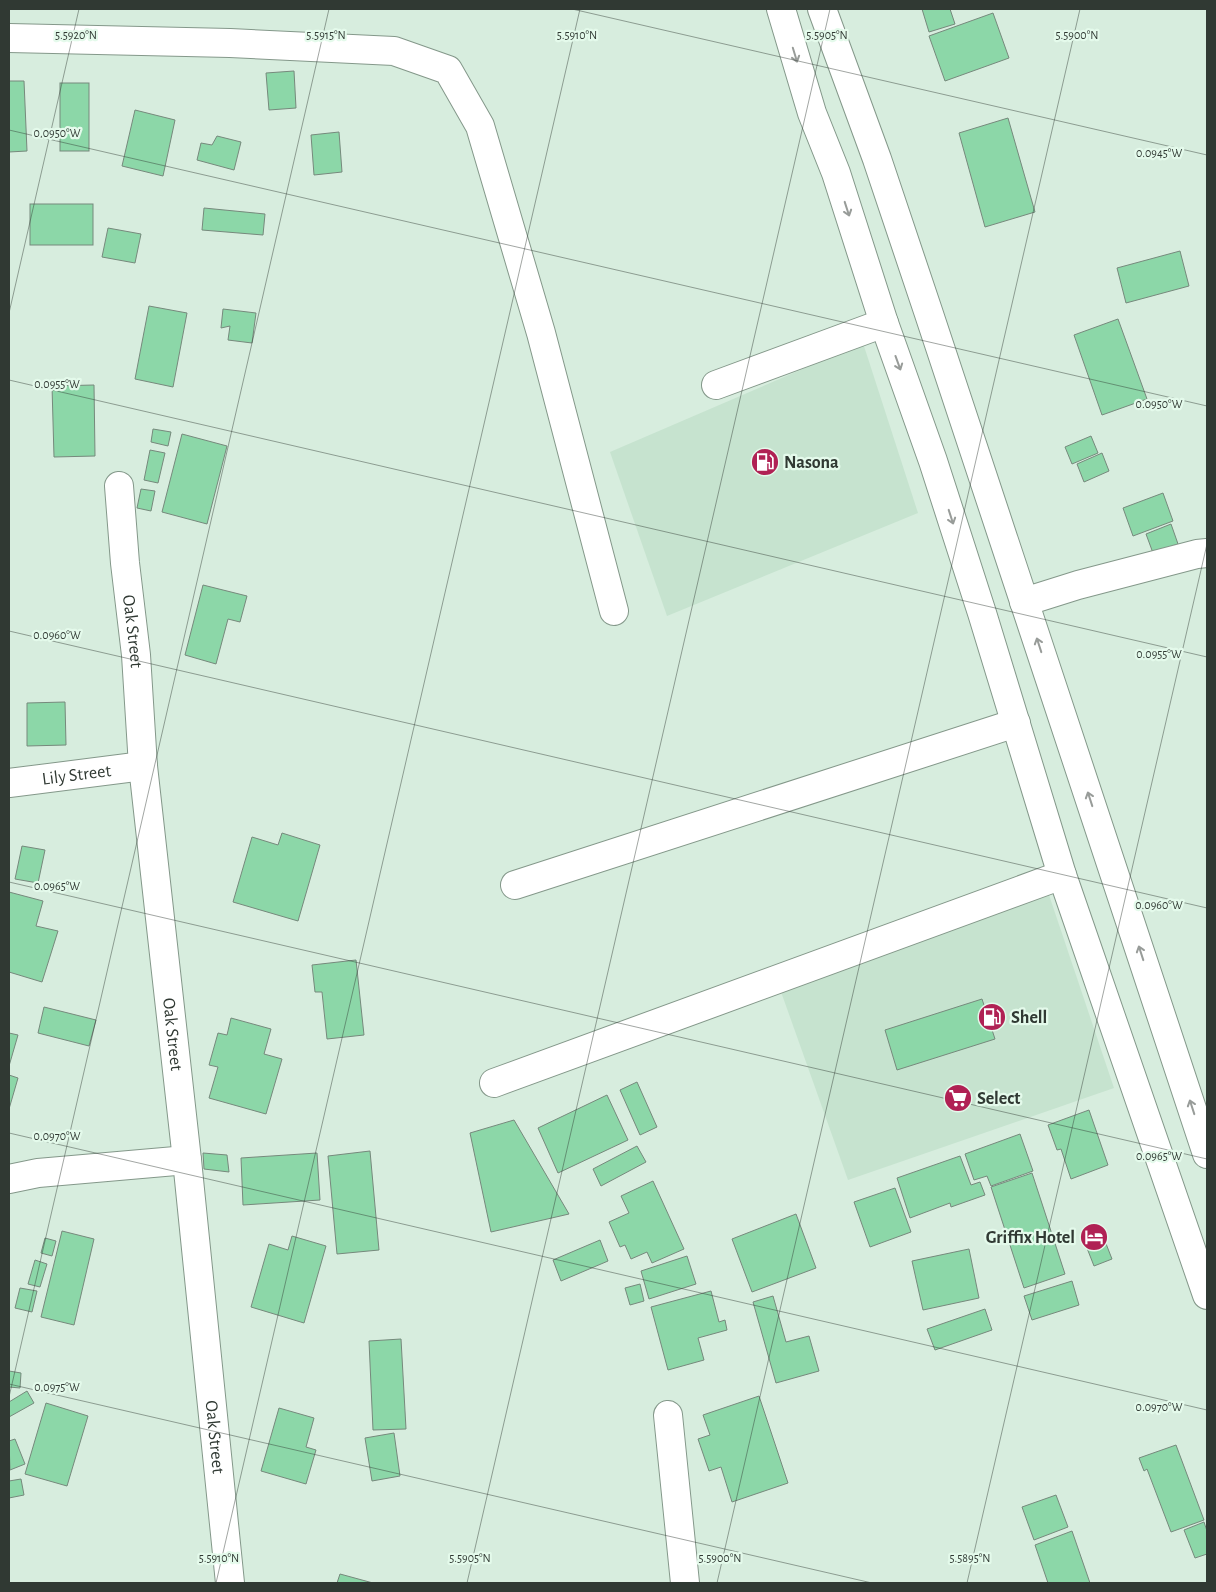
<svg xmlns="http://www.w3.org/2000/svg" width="1216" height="1592" viewBox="0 0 1216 1592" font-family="'Alegreya Sans',sans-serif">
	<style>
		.built { fill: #c6e3cf }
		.building { fill: #8cd7a8; stroke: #76897c }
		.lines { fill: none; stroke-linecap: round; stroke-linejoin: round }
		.street-casing { stroke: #84988a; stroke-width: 30 }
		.primary-casing { stroke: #84988a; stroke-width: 30 }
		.street { stroke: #fff; stroke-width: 28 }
		.primary { stroke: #fff; stroke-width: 28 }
		.oneway { stroke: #989c99 }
		.ticks { fill: none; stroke: #303933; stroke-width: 1; stroke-opacity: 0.45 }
		.labels { text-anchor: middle; stroke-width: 4.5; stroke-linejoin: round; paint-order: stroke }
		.poi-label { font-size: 18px; font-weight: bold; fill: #303933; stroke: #e4faeb; text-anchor: start }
		.street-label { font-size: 18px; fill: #303933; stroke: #e4faeb }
		.ticks-label { font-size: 12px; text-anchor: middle; fill: #303933; stroke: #e4faeb; stroke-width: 4.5; stroke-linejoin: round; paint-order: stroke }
	</style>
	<rect width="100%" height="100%" fill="#d7edde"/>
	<!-- built -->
	<g class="built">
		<polygon points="863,343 918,513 667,616 610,452"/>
		<polygon points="1047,889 1114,1088 848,1180 780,989"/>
	</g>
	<!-- building -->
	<g class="building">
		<polygon points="922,9 950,9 955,24 929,32"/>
		<polygon points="993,13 1009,58 945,81 929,36"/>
		<polygon points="294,71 296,108 269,110 266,73"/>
		<polygon points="9,81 24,81 27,151 9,152"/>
		<rect x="60" y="83" width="29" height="68"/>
		<polygon points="135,110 175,120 163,176 122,166"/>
		<polygon points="1008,118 1035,212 985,227 959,133"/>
		<polygon points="339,132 342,172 314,175 311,135"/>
		<polygon points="217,136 241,142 234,170 197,160 201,143 212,145"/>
		<rect x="30" y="204" width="63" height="41"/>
		<polygon points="204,208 265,214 263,235 202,230"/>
		<polygon points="108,228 141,234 135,263 102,257"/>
		<polygon points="1180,251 1189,286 1126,303 1117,268"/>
		<polygon points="149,306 187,313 173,387 135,379"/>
		<polygon points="223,309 256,313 252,343 228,340 230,326 221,328"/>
		<polygon points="1118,319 1147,399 1102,415 1074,335"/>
		<polygon points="94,385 95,456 54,457 52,386"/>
		<polygon points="153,429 171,432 168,446 151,442"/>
		<polygon points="182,434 227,446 207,524 162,512"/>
		<polygon points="1091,436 1098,453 1072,464 1065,447"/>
		<polygon points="150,450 165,453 158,483 144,480"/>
		<polygon points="1102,453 1109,471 1084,482 1077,464"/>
		<polygon points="141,489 155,491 151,511 137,508"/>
		<polygon points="1163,493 1173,521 1133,536 1123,508"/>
		<polygon points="1171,524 1178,544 1153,553 1146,534"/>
		<polygon points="203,585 247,596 240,622 228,619 216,664 185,655"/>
		<polygon points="65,702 66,745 27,746 27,703"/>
		<polygon points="282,833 320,845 298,921 233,902 252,837 278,845"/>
		<polygon points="22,846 45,850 38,883 15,879"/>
		<polygon points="9,892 43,901 36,926 58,931 42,982 9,972"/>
		<polygon points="356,960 364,1035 327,1039 322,992 315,992 312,965"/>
		<polygon points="982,999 995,1039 897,1070 885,1030"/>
		<polygon points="44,1007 96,1020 89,1046 38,1033"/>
		<polygon points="231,1018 271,1029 264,1054 282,1059 266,1114 209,1098 218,1067 209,1065 218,1033 227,1035"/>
		<polygon points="9,1033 18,1035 9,1066"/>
		<polygon points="9,1075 18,1078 9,1109"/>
		<polygon points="637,1082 657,1127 640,1135 620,1090"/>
		<polygon points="607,1095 628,1140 558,1173 538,1128"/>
		<polygon points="1089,1110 1108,1165 1071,1179 1061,1149 1057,1150 1048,1125"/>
		<polygon points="514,1120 569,1214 491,1232 470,1133"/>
		<polygon points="1020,1134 1033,1171 991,1186 987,1176 974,1180 965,1154"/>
		<polygon points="637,1146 646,1162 601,1186 593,1169"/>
		<polygon points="370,1151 379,1250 337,1254 328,1156"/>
		<polygon points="203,1153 227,1155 229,1172 204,1169"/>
		<polygon points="317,1153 320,1200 243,1205 241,1158"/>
		<polygon points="960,1156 971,1185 980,1182 985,1195 951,1207 950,1203 910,1218 897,1178"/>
		<polygon points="1032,1173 1065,1274 1024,1288 991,1187"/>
		<polygon points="653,1181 684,1249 652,1263 647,1252 631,1259 625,1245 620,1247 609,1222 629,1213 621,1196"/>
		<polygon points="895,1188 911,1232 870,1247 854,1202"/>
		<polygon points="796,1214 816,1268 752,1292 732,1239"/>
		<polygon points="62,1231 94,1239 74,1325 41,1317"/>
		<polygon points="292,1236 326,1246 304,1323 251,1307 269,1244 288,1250"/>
		<polygon points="1103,1236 1112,1259 1094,1266 1085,1243"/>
		<polygon points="45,1238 56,1241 52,1256 41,1253"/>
		<polygon points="600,1240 608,1261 561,1281 553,1260"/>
		<polygon points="969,1249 979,1298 923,1310 912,1261"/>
		<polygon points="687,1256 696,1284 649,1299 641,1271"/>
		<polygon points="35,1260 47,1264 40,1287 28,1284"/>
		<polygon points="1072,1281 1079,1305 1032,1320 1024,1296"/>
		<polygon points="640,1284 644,1301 630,1305 625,1288"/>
		<polygon points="20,1288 37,1291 32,1312 15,1308"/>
		<polygon points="711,1291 719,1322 725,1320 727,1330 698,1338 704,1360 668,1370 651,1307"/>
		<polygon points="773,1296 786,1342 809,1336 819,1371 776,1383 753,1302"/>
		<polygon points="985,1309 992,1330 935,1350 927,1329"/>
		<polygon points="401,1339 406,1429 373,1430 369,1341"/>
		<polygon points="9,1371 21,1373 20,1388 9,1387"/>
		<polygon points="27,1391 34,1403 9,1417 9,1402"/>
		<polygon points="759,1396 788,1483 732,1502 721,1467 709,1471 698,1439 710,1435 703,1415"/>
		<polygon points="46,1403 88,1416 67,1486 25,1474"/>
		<polygon points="279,1408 314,1418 306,1447 316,1450 306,1484 261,1471"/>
		<polygon points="394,1433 400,1476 372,1481 365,1438"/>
		<polygon points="15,1439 25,1464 10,1470 9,1441"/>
		<polygon points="1176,1445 1204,1520 1171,1532 1147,1469 1144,1471 1139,1458"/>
		<polygon points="21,1479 24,1495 9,1498 9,1481"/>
		<polygon points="1056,1495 1068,1527 1034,1540 1022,1507"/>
		<polygon points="1204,1522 1207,1531 1207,1554 1195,1558 1184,1530"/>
		<polygon points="1072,1531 1090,1583 1048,1583 1035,1545"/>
		<polygon points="340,1574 373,1583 337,1583"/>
	</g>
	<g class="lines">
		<defs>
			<g id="street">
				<polyline points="9,38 230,43 394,51 448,70 480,126 541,333 614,611"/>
				<polyline points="716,385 884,323"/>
				<path id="s1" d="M119 486 125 563 136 655 143 766 187 1160 230 1583"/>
				<polyline points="1024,602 1078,585 1197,554 1207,553"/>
				<path id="s2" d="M9 783 143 766"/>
				<polyline points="515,885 1016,723"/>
				<polyline points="494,1083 1062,875"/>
				<polyline points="9,1179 38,1173 187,1160"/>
				<polyline points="668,1415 685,1583"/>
			</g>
			<g id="primary">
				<polyline points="781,9 812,113 836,173 884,323 933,461 982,613 1062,875 1207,1295"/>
				<polyline points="822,9 877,159 928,311 1207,1154"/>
			</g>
		</defs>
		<!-- street casing -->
		<use href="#street" class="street-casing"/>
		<!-- primary casing -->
		<use href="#primary" class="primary-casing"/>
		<!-- street -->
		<use href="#street" class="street"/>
		<!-- primary -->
		<use href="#primary" class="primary"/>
	</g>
	<!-- one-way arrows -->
	<defs><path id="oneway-shaft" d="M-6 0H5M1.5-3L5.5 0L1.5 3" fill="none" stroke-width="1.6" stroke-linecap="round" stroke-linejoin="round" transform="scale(1.25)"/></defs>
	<g class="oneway">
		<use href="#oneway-shaft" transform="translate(795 55) rotate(73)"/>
		<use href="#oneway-shaft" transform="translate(847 209) rotate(72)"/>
		<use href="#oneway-shaft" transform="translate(898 363) rotate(70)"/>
		<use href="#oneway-shaft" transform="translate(951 517) rotate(72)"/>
		<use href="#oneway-shaft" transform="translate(1039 645) rotate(-108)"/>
		<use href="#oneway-shaft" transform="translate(1090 799) rotate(-108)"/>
		<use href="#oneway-shaft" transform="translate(1141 953) rotate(-108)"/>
		<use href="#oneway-shaft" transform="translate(1192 1107) rotate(-108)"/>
	</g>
	<!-- ticks -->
	<path class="ticks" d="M572 9 1207 155M9 130 1207 406M9 313 79 9M9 380 1207 657M9 631 1207 908M9 882 1207 1159M9 1133 1207 1410M9 1384 872 1583M9 1397 329 9M216 1583 580 9M467 1583 830 9M717 1583 1080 9M967 1583 1207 544"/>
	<!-- icons -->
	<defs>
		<symbol id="fuel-disc" viewBox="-11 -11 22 22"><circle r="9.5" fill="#b02154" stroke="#e4faeb"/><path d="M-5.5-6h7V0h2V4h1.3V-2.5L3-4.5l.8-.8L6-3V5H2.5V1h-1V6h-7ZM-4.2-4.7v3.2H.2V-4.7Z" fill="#fff"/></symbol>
		<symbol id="supermarket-disc" viewBox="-11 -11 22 22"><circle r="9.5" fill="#b02154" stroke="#e4faeb"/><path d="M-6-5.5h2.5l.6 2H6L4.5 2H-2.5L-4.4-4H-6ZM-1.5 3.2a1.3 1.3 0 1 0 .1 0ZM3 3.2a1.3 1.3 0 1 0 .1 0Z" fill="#fff"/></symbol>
		<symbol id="hotel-disc" viewBox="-11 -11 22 22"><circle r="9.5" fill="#b02154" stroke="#e4faeb"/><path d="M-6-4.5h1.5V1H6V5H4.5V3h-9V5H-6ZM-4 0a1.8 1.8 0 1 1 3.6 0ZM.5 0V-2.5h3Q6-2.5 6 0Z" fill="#fff"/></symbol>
	</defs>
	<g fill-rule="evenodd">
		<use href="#fuel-disc" x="749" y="446" width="32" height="32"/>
		<use href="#fuel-disc" x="976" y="1001" width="32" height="32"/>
		<use href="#supermarket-disc" x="942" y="1082" width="32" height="32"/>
		<use href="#hotel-disc" x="1078" y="1221" width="32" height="32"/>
	</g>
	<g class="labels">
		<!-- poi labels -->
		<g class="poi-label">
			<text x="784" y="468">Nasona</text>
			<text x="1011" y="1023">Shell</text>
			<text x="977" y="1104">Select</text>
			<text x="1075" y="1243" text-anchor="end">Griffix Hotel</text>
		</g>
		<!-- street labels -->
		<g class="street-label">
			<text dy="6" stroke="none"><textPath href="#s1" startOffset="146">Oak Street</textPath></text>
			<text dy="6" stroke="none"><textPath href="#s2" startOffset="68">Lily Street</textPath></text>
			<text dy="6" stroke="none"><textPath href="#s1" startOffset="551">Oak Street</textPath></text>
			<text dy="6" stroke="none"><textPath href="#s1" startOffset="956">Oak Street</textPath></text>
		</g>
	</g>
	<g class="ticks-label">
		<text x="326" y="39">5.5915°N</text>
		<text x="577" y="39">5.5910°N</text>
		<text x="827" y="39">5.5905°N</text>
		<text x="1077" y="39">5.5900°N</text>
		<text x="76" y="39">5.5920°N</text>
		<text x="57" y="137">0.0950°W</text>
		<text x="1159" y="157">0.0945°W</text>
		<text x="57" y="388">0.0955°W</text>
		<text x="1159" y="408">0.0950°W</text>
		<text x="57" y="639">0.0960°W</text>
		<text x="1159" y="658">0.0955°W</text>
		<text x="57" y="890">0.0965°W</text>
		<text x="1159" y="909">0.0960°W</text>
		<text x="57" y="1140">0.0970°W</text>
		<text x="1159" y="1160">0.0965°W</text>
		<text x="57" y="1391">0.0975°W</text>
		<text x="1159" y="1411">0.0970°W</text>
		<text x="219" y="1562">5.5910°N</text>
		<text x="470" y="1562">5.5905°N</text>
		<text x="720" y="1562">5.5900°N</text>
		<text x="970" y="1562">5.5895°N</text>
	</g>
	<!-- border -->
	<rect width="1216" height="1592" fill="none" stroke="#303933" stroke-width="20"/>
</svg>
